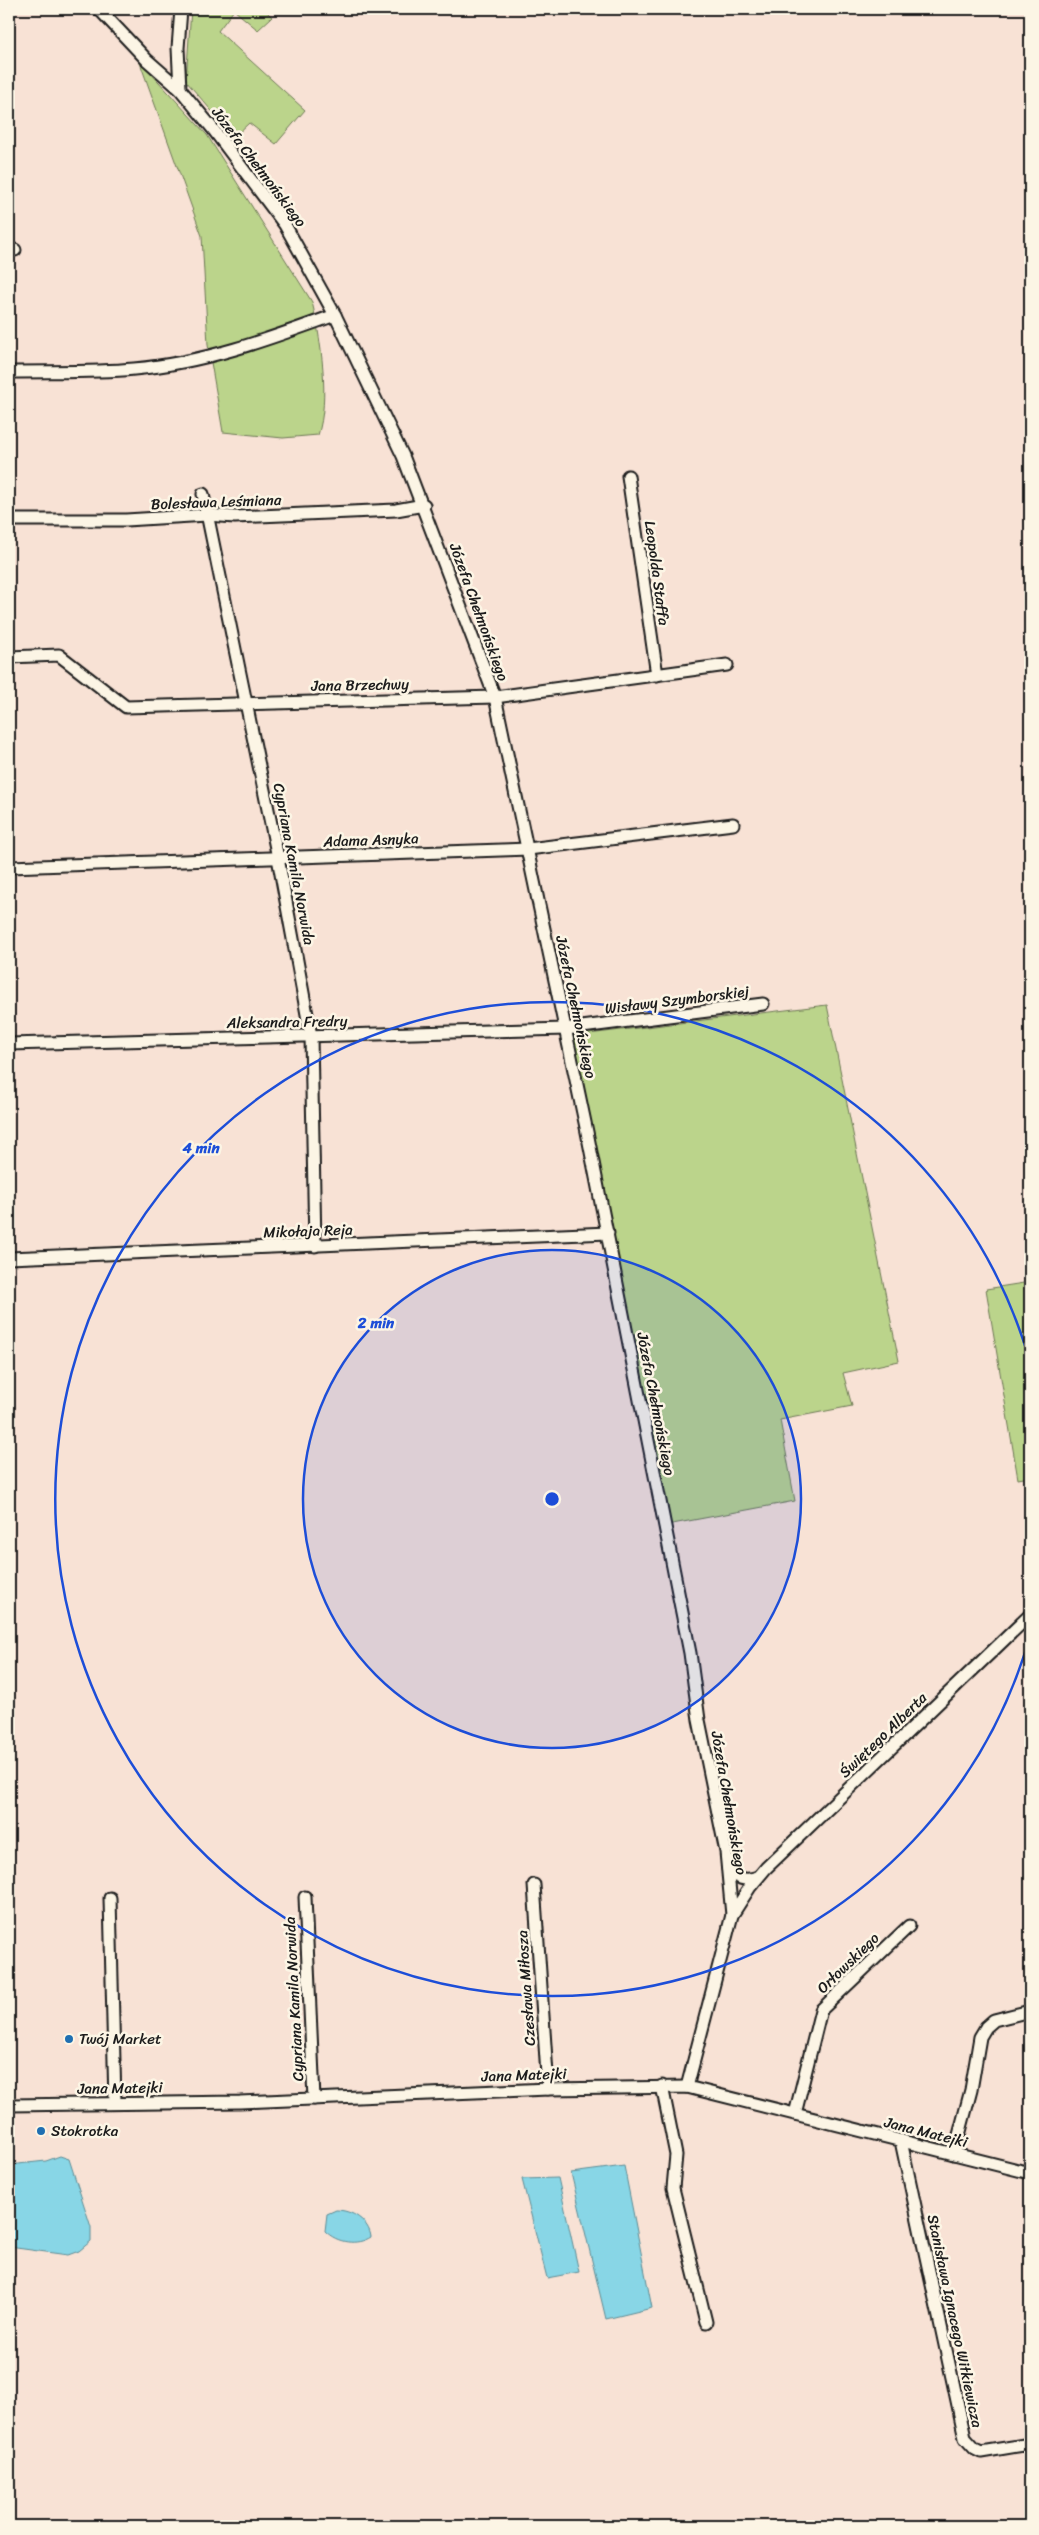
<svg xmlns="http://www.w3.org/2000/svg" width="1039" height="2535" viewBox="0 0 1039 2535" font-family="Sriracha,sans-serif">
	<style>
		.green { fill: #bbd48b; stroke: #6c7854 }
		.water { fill: #88d6e6; stroke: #5d8c95 }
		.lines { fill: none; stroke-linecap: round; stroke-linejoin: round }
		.stream { stroke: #5d8c95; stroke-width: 3 }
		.street-casing { stroke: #1c1c1c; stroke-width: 15 }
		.street { stroke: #fcf5e5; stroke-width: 11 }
		.ring { fill: none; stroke: #1d4ed8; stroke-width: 2.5 }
		.poi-dot { fill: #1f6fb2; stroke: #fcf5e5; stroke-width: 2 }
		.labels { text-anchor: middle; stroke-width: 5; stroke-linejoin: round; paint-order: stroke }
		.street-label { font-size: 15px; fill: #1c1c1c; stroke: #fcf5e5 }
		.poi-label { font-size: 15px; fill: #1c1c1c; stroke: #fcf5e5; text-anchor: start }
		.centre { fill: #1d4ed8; stroke: #fcf5e5; stroke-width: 2.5 }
		.ring-label { font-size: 15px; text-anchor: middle; font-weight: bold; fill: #1d4ed8; stroke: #fcf5e5; stroke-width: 5; stroke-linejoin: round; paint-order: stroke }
	</style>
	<rect width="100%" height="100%" fill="#f8e2d5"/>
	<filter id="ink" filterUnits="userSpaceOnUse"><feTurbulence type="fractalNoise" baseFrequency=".02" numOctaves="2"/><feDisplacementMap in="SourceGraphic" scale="10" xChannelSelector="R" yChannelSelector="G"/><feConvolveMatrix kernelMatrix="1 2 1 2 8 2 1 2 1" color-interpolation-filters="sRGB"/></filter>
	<g filter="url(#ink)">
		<!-- green -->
		<g class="green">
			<polygon points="191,9 264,9 272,17 258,30 234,10 218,31 305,110 276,144 249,123 234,137 186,81"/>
			<path d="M139 60 207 135 312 302C321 338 330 400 318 435L283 438 223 432 208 345 202 236Z"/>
			<polygon points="827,1005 899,1361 843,1373 852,1406 780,1420 795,1501 667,1525 572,1036"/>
			<polygon points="1030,1282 1030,1477 1018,1479 986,1289"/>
		</g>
		<!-- water -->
		<g class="water">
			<polygon points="60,2156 69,2159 91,2227 91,2241 79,2251 68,2255 9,2247 9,2165 46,2161"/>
			<polygon points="624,2166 652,2308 606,2319 571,2173"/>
			<polygon points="558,2178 579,2272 547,2278 522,2179"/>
			<path d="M336 2210C352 2210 369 2221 371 2237 357 2246 337 2243 325 2231L327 2214Z"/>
		</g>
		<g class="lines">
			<!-- stream -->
			<polyline class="stream" points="9,91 13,89"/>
			<defs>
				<g id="street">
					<polyline points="99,9 147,60 180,89 213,129 285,225 335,315 403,456 495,697 587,1132 690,1653 699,1720 726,1852 732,1915 687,2087"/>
					<polyline points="180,89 178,48 181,9"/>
					<polyline points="9,250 15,250"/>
					<path d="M9 372C50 371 93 373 134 369 204 363 269 339 335 315"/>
					<polyline points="628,476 657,675"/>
					<polyline points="203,494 278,858 311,1036 315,1246"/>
					<polyline points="9,520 126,520 207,515 235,517 396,510 424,505"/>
					<polyline points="9,657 59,655 126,707 495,697 727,665"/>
					<polyline points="9,867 528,849 733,824"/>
					<polyline points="9,1044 566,1029 763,1004"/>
					<polyline points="9,1258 608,1233"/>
					<path d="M728 1869C737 1878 744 1882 758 1877"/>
					<polyline points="534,1885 548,2089"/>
					<polyline points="305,1897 314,2099"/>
					<polyline points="110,1898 115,2103"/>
					<polyline points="732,1915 750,1887 766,1868 1030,1615"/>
					<polyline points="662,2086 676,2155 673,2188 706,2322"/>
					<polyline points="9,2105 240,2102 548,2089 687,2087 1030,2173"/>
					<polyline points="795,2114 821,2010 909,1926"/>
					<polyline points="901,2141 965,2438 975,2449 981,2452 1030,2444"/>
					<polyline points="954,2154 971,2090 980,2037 986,2027 994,2020 1030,2011"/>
				</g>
			</defs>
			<!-- street casing -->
			<use href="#street" class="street-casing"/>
			<!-- street -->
			<use href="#street" class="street"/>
		</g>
	</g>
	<!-- distance rings -->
	<circle cx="552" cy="1499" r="249" fill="#1d4ed8" fill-opacity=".12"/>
	<g class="ring">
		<circle cx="552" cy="1499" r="249"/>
		<path d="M1030 1636A497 497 0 1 1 1030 1362"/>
	</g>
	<!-- markers -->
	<g class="poi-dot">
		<circle cx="69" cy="2039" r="5"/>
		<circle cx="41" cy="2131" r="5"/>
	</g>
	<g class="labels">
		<!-- street labels -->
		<g class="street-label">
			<text transform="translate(259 167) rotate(53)" y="5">Józefa Chełmońskiego</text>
			<text transform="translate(216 502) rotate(-2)" y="5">Bolesława Leśmiana</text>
			<text transform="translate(657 573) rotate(82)" y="5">Leopolda Staffa</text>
			<text transform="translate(479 612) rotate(70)" y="5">Józefa Chełmońskiego</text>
			<text transform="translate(360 685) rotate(-1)" y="5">Jana Brzechwy</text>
			<text transform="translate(371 840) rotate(-2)" y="5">Adama Asnyka</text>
			<text transform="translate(294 864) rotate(79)" y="5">Cypriana Kamila Norwida</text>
			<text transform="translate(677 1000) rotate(-7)" y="5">Wisławy Szymborskiej</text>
			<text transform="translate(576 1007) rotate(78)" y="5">Józefa Chełmońskiego</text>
			<text transform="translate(287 1022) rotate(-1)" y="5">Aleksandra Fredry</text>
			<text transform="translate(308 1231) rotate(-2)" y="5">Mikołaja Reja</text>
			<text transform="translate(656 1404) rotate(79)" y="5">Józefa Chełmońskiego</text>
			<text transform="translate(883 1735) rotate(-44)" y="5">Świętego Alberta</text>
			<text transform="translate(729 1803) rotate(80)" y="5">Józefa Chełmońskiego</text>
			<text transform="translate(848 1963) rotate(-44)" y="5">Orłowskiego</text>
			<text transform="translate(526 1988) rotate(-94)" y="5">Czesława Miłosza</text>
			<text transform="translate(294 1999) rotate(-93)" y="5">Cypriana Kamila Norwida</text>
			<text transform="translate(524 2075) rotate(-2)" y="5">Jana Matejki</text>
			<text transform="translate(120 2088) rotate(-1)" y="5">Jana Matejki</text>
			<text transform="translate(926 2132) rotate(14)" y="5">Jana Matejki</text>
			<text transform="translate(955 2321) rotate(78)" y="5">Stanisława Ignacego Witkiewicza</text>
		</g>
		<!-- poi labels -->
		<g class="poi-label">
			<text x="79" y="2044">Twój Market</text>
			<text x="51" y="2136">Stokrotka</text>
		</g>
	</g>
	<circle cx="552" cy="1499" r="8" class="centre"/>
	<g class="ring-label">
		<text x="201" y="1153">4 min</text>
		<text x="376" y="1328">2 min</text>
	</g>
	<!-- margin -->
	<rect width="1039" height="2535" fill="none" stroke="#fcf5e5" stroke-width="30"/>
	<rect x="15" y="15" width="1009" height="2505" fill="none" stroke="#1c1c1c" stroke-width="2" filter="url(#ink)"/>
</svg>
